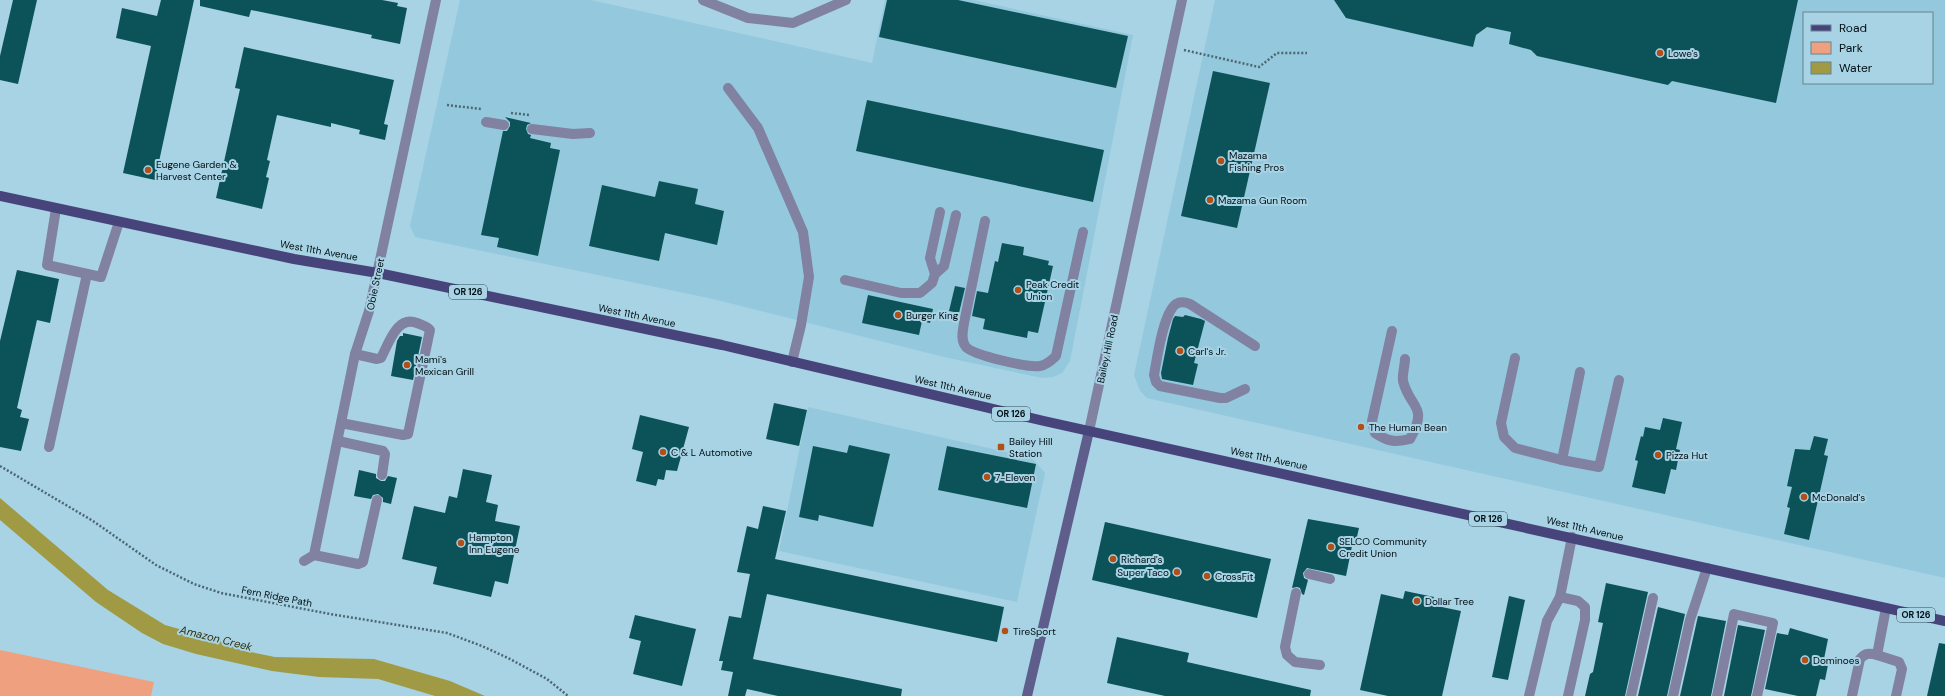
<svg xmlns="http://www.w3.org/2000/svg" width="1945" height="696" viewBox="0 0 1945 696" font-family="'DM Sans',sans-serif">
	<style>
		.built { fill: #94c8dd; fill-rule: evenodd }
		.green { fill: #efa17f }
		.water { fill: #a19a44 }
		.building { fill: #0b5359 }
		.lines { fill: none; stroke-linecap: round; stroke-linejoin: round }
		.path { stroke: #4d6772; stroke-width: 2.5; stroke-dasharray: 2 2; stroke-linecap: butt }
		.service { stroke: #8181a2; stroke-width: 10 }
		.minor { stroke: #8181a2; stroke-width: 10 }
		.tertiary { stroke: #8181a2; stroke-width: 10 }
		.secondary { stroke: #5e5d8c; stroke-width: 10 }
		.primary { stroke: #47437b; stroke-width: 10 }
		.poi-dot { fill: #b24f19; stroke: #a7d3e4; stroke-width: 1.5 }
		.labels { text-anchor: middle; stroke-width: 4; stroke-linejoin: round; paint-order: stroke }
		.shield { fill: #a7d3e4; stroke: #334852; stroke-width: 1 }
		.shield-label { font-size: 9px; font-weight: bold; fill: #010d13 }
		.poi-label { font-size: 10px; fill: #010d13; stroke: #a7d3e4; text-anchor: start }
		.street-label { font-size: 10px; fill: #010d13; stroke: #a7d3e4 }
		.water-label { font-size: 11px; font-style: italic; fill: #302d07; stroke: #a7d3e4 }
	</style>
	<rect width="100%" height="100%" fill="#a7d3e4"/>
	<!-- built -->
	<g class="built">
		<polygon points="460,0 591,0 872,63 885,0 973,0 1133,35 1070,361 1062,373 1053,377 1042,378 944,357 713,299 415,237 410,226"/>
		<path d="M1215 0H1945V578L1147 398 1140 391 1134 375ZM1804 13H1932V83H1804Z"/>
		<polygon points="808,407 1032,458 1045,473 1017,602 779,551"/>
	</g>
	<!-- green -->
	<polygon class="green" points="0,650 154,682 151,696 0,696"/>
	<!-- water -->
	<polygon class="water" points="0,498 108,590 165,625 215,639 241,650 275,657 374,659 450,681 485,696 435,696 378,679 319,677 272,671 196,654 163,644 142,633 96,602 0,520"/>
	<!-- building -->
	<g class="building">
		<polygon points="13,0 37,0 18,84 0,80 0,56"/>
		<polygon points="161,0 194,0 155,180 123,173 151,46 116,38 122,8 157,16"/>
		<polygon points="200,0 382,0 398,3 397,6 407,8 400,44 371,38 372,35 251,10 249,17 200,6"/>
		<polygon points="887,0 958,0 1128,36 1116,88 879,37"/>
		<polygon points="1334,0 1798,0 1776,103 1672,81 1668,85 1537,56 1531,50 1509,44 1511,32 1487,27 1476,35 1473,47 1346,18"/>
		<polygon points="244,47 394,80 384,124 388,125 385,140 359,134 360,130 331,123 331,127 277,115 267,160 270,161 266,177 269,178 262,209 216,198 240,89 235,88"/>
		<polygon points="1213,71 1270,83 1237,228 1181,216"/>
		<polygon points="867,100 1104,150 1093,202 856,151"/>
		<polygon points="505,117 531,123 527,125 526,129 528,134 531,135 530,138 551,143 550,148 560,150 538,256 497,247 499,238 481,235 503,131 507,131 510,126 510,122"/>
		<polygon points="659,181 698,189 695,204 724,211 717,245 665,233 659,261 589,246 602,185 655,197"/>
		<polygon points="1002,243 1024,247 1023,255 1049,261 1048,265 1053,266 1038,333 1028,331 1027,338 983,329 985,319 972,316 977,291 988,293 995,261 998,262"/>
		<polygon points="17,270 59,279 50,323 37,320 17,408 22,410 20,417 29,419 21,451 0,447 0,341"/>
		<polygon points="955,286 965,288 959,313 949,311"/>
		<polygon points="868,295 933,309 930,323 922,321 919,335 862,323"/>
		<polygon points="1185,315 1201,319 1205,321 1194,363 1198,364 1193,385 1162,379 1161,373 1168,338 1173,319 1175,316 1183,317"/>
		<polygon points="403,333 422,337 413,380 391,376 397,341 400,336 403,336"/>
		<polygon points="774,403 807,410 799,446 766,439"/>
		<polygon points="640,415 689,427 677,471 666,470 664,480 658,479 656,486 636,481 643,452 632,449"/>
		<polygon points="1663,418 1682,422 1676,449 1680,450 1676,470 1671,469 1665,494 1632,487 1638,461 1635,460 1641,436 1643,437 1645,427 1660,430"/>
		<polygon points="1814,436 1828,439 1824,455 1828,456 1809,540 1784,534 1790,508 1787,507 1792,487 1787,486 1795,449 1810,450"/>
		<polygon points="849,445 890,454 873,527 819,515 818,521 799,517 813,446 847,453"/>
		<polygon points="947,446 1036,464 1027,508 938,490"/>
		<polygon points="463,469 492,475 486,502 498,505 495,521 520,526 508,584 495,581 491,597 433,584 437,567 402,559 414,506 445,513 449,496 457,498"/>
		<polygon points="359,470 376,474 376,478 381,481 385,481 388,476 397,478 391,504 383,502 383,498 378,494 373,495 371,499 354,496"/>
		<polygon points="763,506 786,511 775,559 1004,607 997,642 767,594 753,659 902,689 901,696 778,696 747,689 745,696 728,696 733,672 721,670 723,661 719,661 729,616 741,618 750,574 737,572 747,526 758,529"/>
		<polygon points="1308,519 1359,528 1356,541 1353,541 1346,576 1307,568 1303,573 1304,578 1308,580 1304,595 1302,594 1300,588 1297,587 1292,588"/>
		<polygon points="1105,522 1271,559 1257,618 1092,580"/>
		<polygon points="1606,583 1648,592 1625,696 1585,696 1590,674 1593,672 1603,623 1598,622"/>
		<polygon points="1405,591 1434,597 1432,605 1461,611 1442,696 1388,696 1360,690 1381,594 1403,599"/>
		<polygon points="1509,596 1525,600 1508,680 1492,677"/>
		<polygon points="1658,607 1685,614 1667,696 1638,696"/>
		<polygon points="635,615 696,629 682,686 633,674 641,641 629,638"/>
		<polygon points="1698,616 1726,621 1711,696 1680,696"/>
		<polygon points="1738,625 1765,630 1751,696 1724,696"/>
		<polygon points="1790,628 1828,639 1823,664 1828,665 1825,680 1820,679 1816,696 1798,696 1765,689 1777,633 1788,635"/>
		<polygon points="1117,637 1189,653 1187,662 1311,690 1310,696 1165,696 1107,683"/>
		<polygon points="1939,643 1945,644 1945,696 1927,696"/>
	</g>
	<g class="lines">
		<!-- path -->
		<g class="path">
			<polyline points="1184,50 1259,67 1277,53 1307,53"/>
			<polyline points="447,105 481,109"/>
			<polyline points="511,113 530,115"/>
			<polyline points="0,466 93,521 156,565 194,584 221,593 330,614 447,633 482,646 510,659 547,679 568,696"/>
		</g>
		<!-- service -->
		<g class="service">
			<polyline points="703,0 748,18 793,23 846,0"/>
			<polyline points="728,88 758,128 803,232 809,277 801,325 792,362"/>
			<polyline points="486,122 504,125"/>
			<polyline points="532,129 573,134 590,133"/>
			<polyline points="56,209 47,265 101,277 119,222"/>
			<path d="M985 221 964 323C963 330 960 340 966 347 973 355 1028 368 1040 366 1046 365 1051 361 1056 356L1083 232"/>
			<polyline points="935,274 930,258 940,212"/>
			<polyline points="845,280 901,293 920,293 932,283 935,274 944,266 956,215"/>
			<path d="M1392 331 1372 421 1375 433C1387 441 1395 443 1410 439 1429 405 1410 409 1403 381 1402 375 1405 365 1405 359"/>
			<polyline points="1515,358 1501,423 1504,437 1515,448 1562,460"/>
			<polyline points="1580,372 1562,460 1599,467 1619,380"/>
			<path d="M1245 389 1226 398H1220L1160 386 1156 382 1154 375C1157 359 1163 313 1176 304 1181 301 1185 302 1190 304L1255 346"/>
			<path d="M341 423 403 435 408 434 430 330C427 326 422 325 417 323 397 315 389 343 381 358L377 359 355 354"/>
			<polyline points="338,441 383,451 385,454 382,475"/>
			<polyline points="49,447 87,274"/>
			<polyline points="314,555 358,564 363,562 377,500"/>
			<polyline points="1309,574 1330,579"/>
			<polyline points="1296,593 1285,647 1287,655 1295,662 1320,665"/>
			<polyline points="1877,655 1899,662 1902,669 1896,696"/>
			<polyline points="1529,696 1547,621 1560,597"/>
			<polyline points="1568,696 1585,620 1585,607 1578,601 1560,597 1572,537"/>
			<polyline points="1631,696 1653,598"/>
			<polyline points="1673,696 1690,620 1707,568"/>
			<polyline points="1717,696 1734,614 1773,623 1757,696"/>
			<path d="M1852 696 1860 659C1865 653 1869 653 1877 655L1886 608"/>
		</g>
		<!-- minor -->
		<polyline class="minor" points="304,561 314,555 355,354 369,311 436,0"/>
		<!-- tertiary -->
		<polyline class="tertiary" points="1089,431 1182,0"/>
		<!-- secondary -->
		<polyline class="secondary" points="1027,696 1089,431"/>
		<!-- primary -->
		<polyline class="primary" points="0,196 294,259 378,273 722,345 1044,421 1945,621"/>
	</g>
	<!-- markers -->
	<g class="poi-dot">
		<circle cx="1660" cy="53" r="4"/>
		<circle cx="1221" cy="161" r="4"/>
		<circle cx="148" cy="170" r="4"/>
		<circle cx="1210" cy="200" r="4"/>
		<circle cx="1018" cy="290" r="4"/>
		<circle cx="898" cy="315" r="4"/>
		<circle cx="1180" cy="351" r="4"/>
		<circle cx="407" cy="365" r="4"/>
		<circle cx="1361" cy="427" r="4"/>
		<rect x="997" y="443" width="8" height="8" rx="2"/>
		<circle cx="663" cy="452" r="4"/>
		<circle cx="1658" cy="455" r="4"/>
		<circle cx="987" cy="477" r="4"/>
		<circle cx="1804" cy="497" r="4"/>
		<circle cx="461" cy="543" r="4"/>
		<circle cx="1331" cy="547" r="4"/>
		<circle cx="1113" cy="559" r="4"/>
		<circle cx="1177" cy="572" r="4"/>
		<circle cx="1207" cy="576" r="4"/>
		<circle cx="1417" cy="601" r="4"/>
		<circle cx="1005" cy="631" r="4"/>
		<circle cx="1805" cy="660" r="4"/>
	</g>
	<g class="labels">
		<!-- shield labels -->
		<g class="shield">
			<rect x="449" y="285" width="38" height="14" rx="3"/>
			<rect x="992" y="407" width="38" height="14" rx="3"/>
			<rect x="1469" y="512" width="38" height="14" rx="3"/>
			<rect x="1897" y="608" width="38" height="14" rx="3"/>
		</g>
		<g class="shield-label">
			<text x="468" y="295">OR 126</text>
			<text x="1011" y="417">OR 126</text>
			<text x="1488" y="522">OR 126</text>
			<text x="1916" y="618">OR 126</text>
		</g>
		<!-- poi labels -->
		<g class="poi-label">
			<text x="1668" y="57">Lowe's</text>
			<text x="1229" y="159">Mazama<tspan x="1229" dy="12">Fishing Pros</tspan></text>
			<text x="156" y="168">Eugene Garden &amp;<tspan x="156" dy="12">Harvest Center</tspan></text>
			<text x="1218" y="204">Mazama Gun Room</text>
			<text x="1026" y="288">Peak Credit<tspan x="1026" dy="12">Union</tspan></text>
			<text x="906" y="319">Burger King</text>
			<text x="1188" y="355">Carl's Jr.</text>
			<text x="415" y="363">Mami's<tspan x="415" dy="12">Mexican Grill</tspan></text>
			<text x="1369" y="431">The Human Bean</text>
			<text x="1009" y="445">Bailey Hill<tspan x="1009" dy="12">Station</tspan></text>
			<text x="671" y="456">C &amp; L Automotive</text>
			<text x="1666" y="459">Pizza Hut</text>
			<text x="995" y="481">7-Eleven</text>
			<text x="1812" y="501">McDonald's</text>
			<text x="469" y="541">Hampton<tspan x="469" dy="12">Inn Eugene</tspan></text>
			<text x="1339" y="545">SELCO Community<tspan x="1339" dy="12">Credit Union</tspan></text>
			<text x="1121" y="563">Richard's</text>
			<text x="1169" y="576" text-anchor="end">Super Taco</text>
			<text x="1215" y="580">CrossFit</text>
			<text x="1425" y="605">Dollar Tree</text>
			<text x="1013" y="635">TireSport</text>
			<text x="1813" y="664">Dominoes</text>
		</g>
		<!-- street labels -->
		<g class="street-label">
			<text transform="translate(319 250) rotate(10)" y="4">West 11th Avenue</text>
			<text transform="translate(375 284) rotate(-78)" y="4">Obie Street</text>
			<text transform="translate(637 315) rotate(12)" y="4">West 11th Avenue</text>
			<text transform="translate(1107 349) rotate(-78)" y="4">Bailey Hill Road</text>
			<text transform="translate(953 387) rotate(13)" y="4">West 11th Avenue</text>
			<text transform="translate(1269 458) rotate(12)" y="4">West 11th Avenue</text>
			<text transform="translate(1585 528) rotate(13)" y="4">West 11th Avenue</text>
			<text transform="translate(277 596) rotate(11)" y="4">Fern Ridge Path</text>
		</g>
		<!-- water labels -->
		<g class="water-label">
			<text transform="translate(216 638) rotate(14)" y="4">Amazon Creek</text>
		</g>
	</g>
	<!-- legend -->
	<rect x="1803" y="12" width="130" height="72" fill="#a7d3e4" stroke="#658490"/>
	<rect x="1811" y="25" width="20" height="6" fill="#47437b" stroke="#658490"/>
	<text x="1839" y="32" font-size="12" fill="#010d13">Road</text>
	<rect x="1811" y="42" width="20" height="12" fill="#efa17f" stroke="#658490"/>
	<text x="1839" y="52" font-size="12" fill="#010d13">Park</text>
	<rect x="1811" y="62" width="20" height="12" fill="#a19a44" stroke="#658490"/>
	<text x="1839" y="72" font-size="12" fill="#010d13">Water</text>
</svg>
